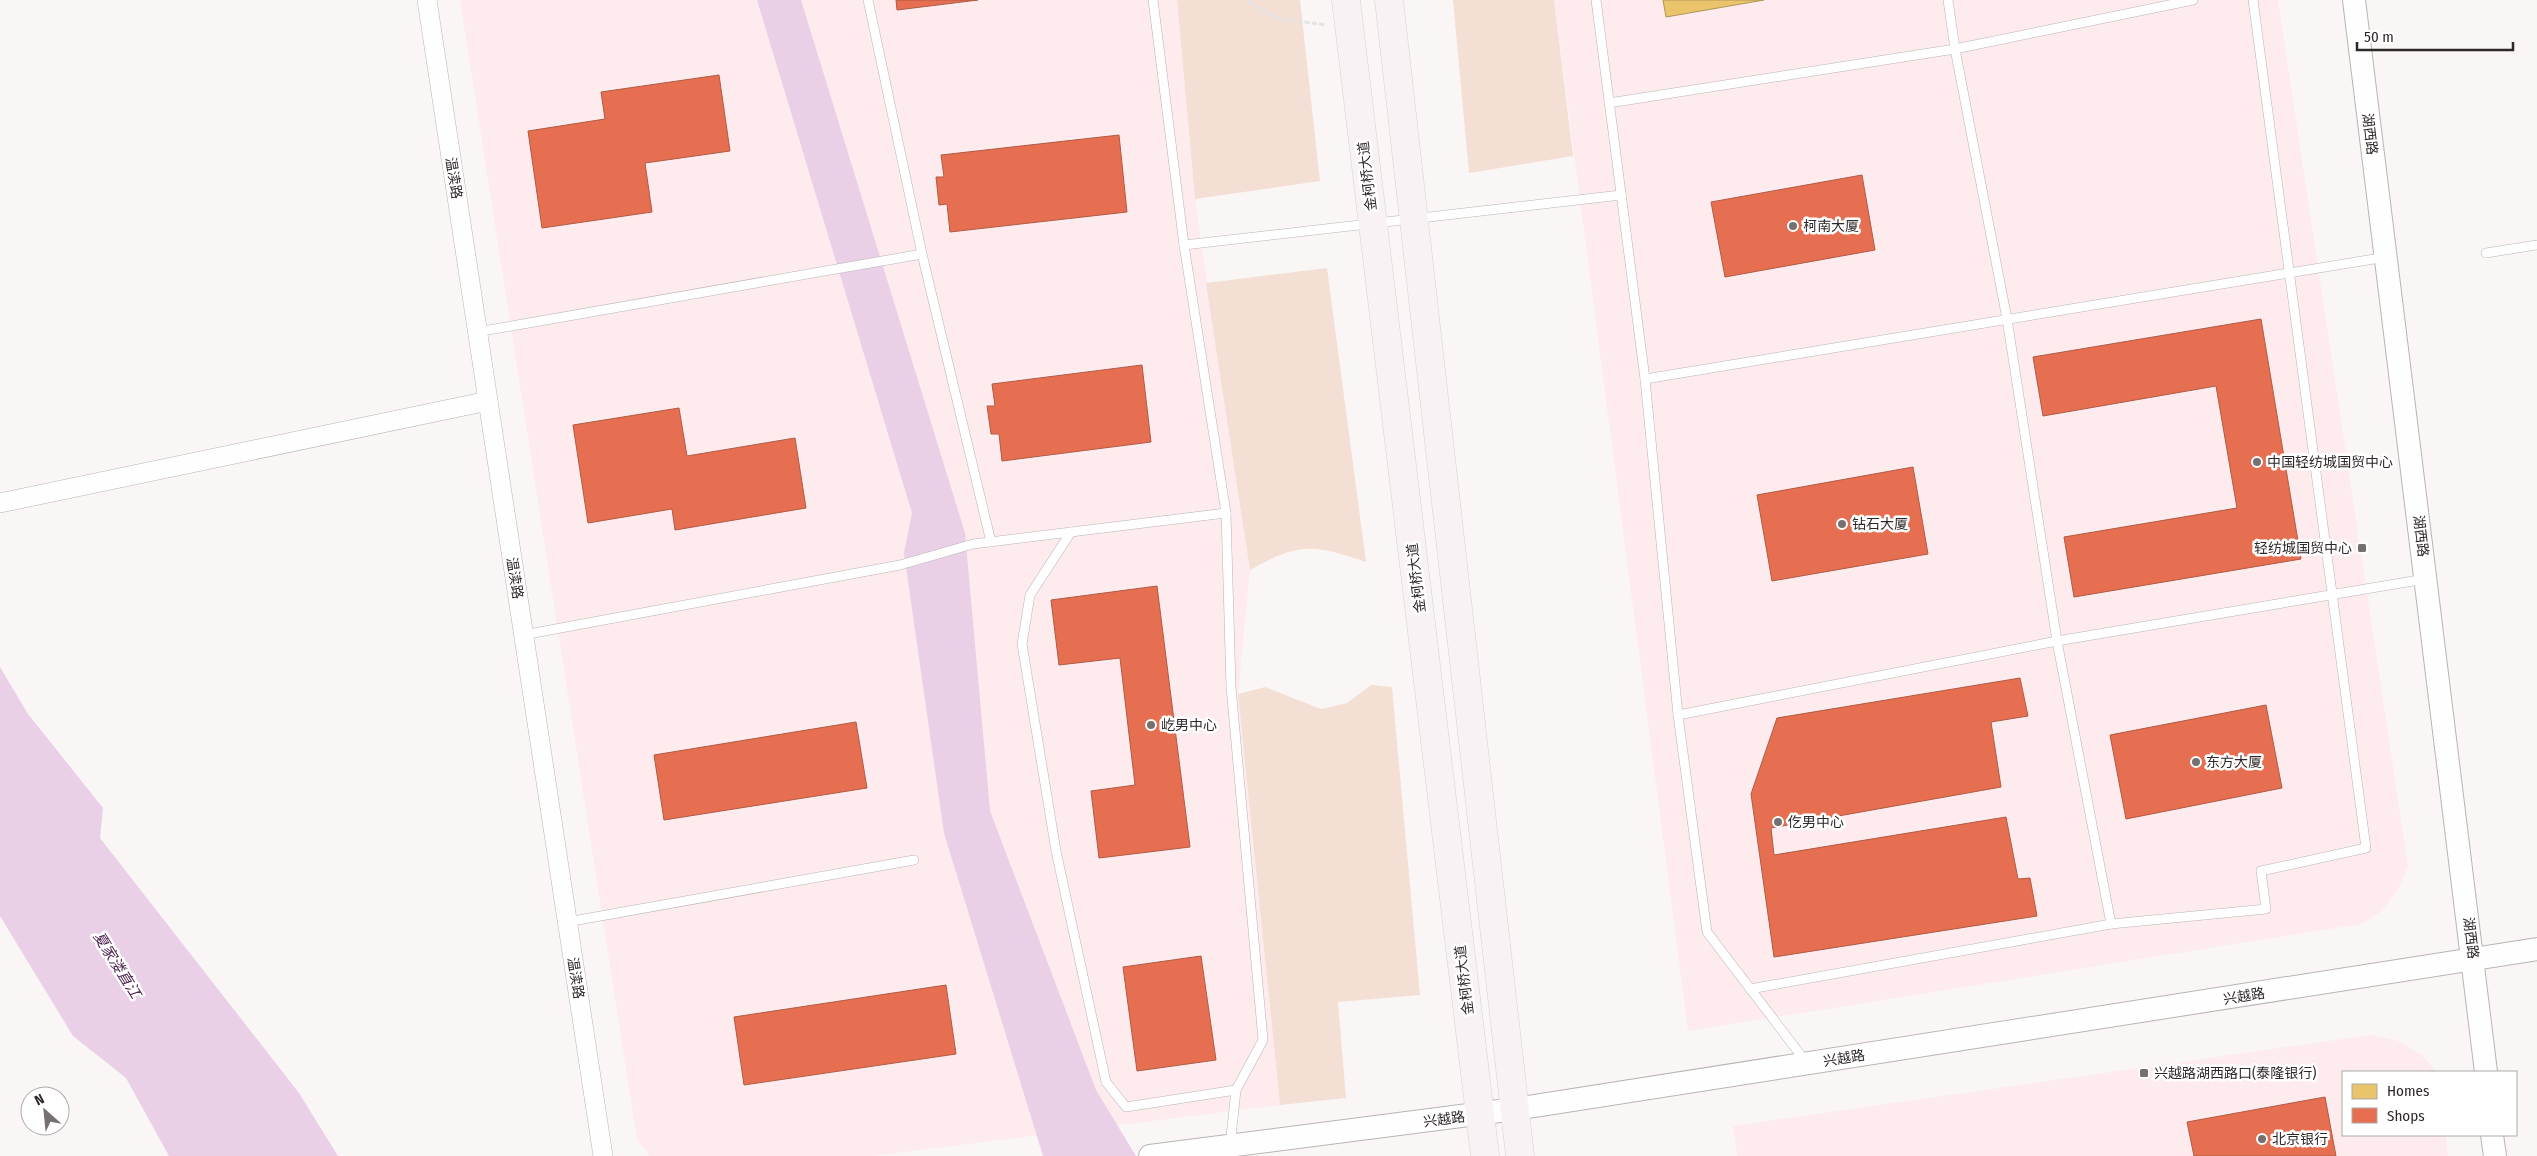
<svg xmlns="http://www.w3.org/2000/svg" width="2537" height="1156" viewBox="0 0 2537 1156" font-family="'Fira Sans Condensed','Noto Sans SC',sans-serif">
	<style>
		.built { fill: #fdebed }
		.green { fill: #f4dfd4 }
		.water { fill: #e9d0e7 }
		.homes { fill: #e9c46a; stroke: #b19556 }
		.shops { fill: #e76f51; stroke: #b05a45 }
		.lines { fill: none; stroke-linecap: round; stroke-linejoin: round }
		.service-casing { stroke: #b9b4b4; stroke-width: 10 }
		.minor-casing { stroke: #b9b4b4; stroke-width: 20 }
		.tertiary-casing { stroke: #b9b4b4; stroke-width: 24 }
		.primary-casing { stroke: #d4d1d1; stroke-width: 29 }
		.path { stroke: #e4e2e2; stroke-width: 3; stroke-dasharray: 5 2.5; stroke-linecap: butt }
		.service { stroke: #fefefe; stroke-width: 9 }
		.minor { stroke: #fefefe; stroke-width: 19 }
		.tertiary { stroke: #fefefe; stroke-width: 22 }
		.primary { stroke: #f8f2f5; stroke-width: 28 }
		.poi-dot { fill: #767070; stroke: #fff; stroke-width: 2 }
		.labels { text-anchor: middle; stroke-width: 5; stroke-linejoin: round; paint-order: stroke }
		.street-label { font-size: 14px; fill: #2f2828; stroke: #fff }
		.poi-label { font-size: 14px; fill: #2f2828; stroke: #fff; text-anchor: start }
		.water-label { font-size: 15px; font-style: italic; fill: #502752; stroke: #fff }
	</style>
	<rect width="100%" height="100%" fill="#fbf6f6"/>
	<!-- built -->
	<g class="built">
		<polygon points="460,0 1177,0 1195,199 1250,570 1238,694 1280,1105 872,1156 650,1156 637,1140"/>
		<polygon points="1554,0 2278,0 2408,866 2399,889 2382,911 2361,924 1688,1031"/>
		<polygon points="2371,1035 2399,1041 2421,1055 2437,1072 2343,1072 2343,1135 2446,1135 2448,1156 1737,1156 1733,1126"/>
	</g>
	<!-- green -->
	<g class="green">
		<polygon points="1177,0 1300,0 1320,181 1195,199"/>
		<polygon points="1453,0 1554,0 1573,156 1469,173"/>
		<path d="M1327 268 1366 562C1314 544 1299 542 1250 570L1206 283Z"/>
		<polygon points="1371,685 1392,687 1420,995 1338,1002 1346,1098 1280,1105 1238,694 1265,687 1321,709 1347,703"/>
	</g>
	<!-- water -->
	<g class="water">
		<polygon points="757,0 801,0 965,533 990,811 1096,1090 1136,1156 1043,1156 944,833 904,553 912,513"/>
		<polygon points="0,667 28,714 103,808 100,838 299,1093 338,1156 169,1156 126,1078 73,1036 0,916"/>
	</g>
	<!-- homes -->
	<polygon class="homes" points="1663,0 1764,0 1666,17"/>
	<!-- shops -->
	<g class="shops">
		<polygon points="896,0 978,0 897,10"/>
		<polygon points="719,75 730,151 645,163 652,212 542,228 528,131 605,119 601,92"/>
		<polygon points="1119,135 1127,212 950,232 947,204 939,205 936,177 944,177 941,155"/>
		<polygon points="1862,175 1875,250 1725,277 1711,202"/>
		<polygon points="2261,319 2301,559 2074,597 2064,537 2237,508 2216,386 2043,416 2033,357"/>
		<polygon points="1142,365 1151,442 1002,461 999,434 991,434 987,406 995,406 992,384"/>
		<polygon points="679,408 687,456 795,438 806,508 675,530 672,509 588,523 573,425"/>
		<polygon points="1913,467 1928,554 1772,581 1757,495"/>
		<polygon points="1157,586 1190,847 1099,858 1091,791 1135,785 1120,658 1059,665 1051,600"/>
		<polygon points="2020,678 2028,716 1991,722 2001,787 1771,828 1774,855 2006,817 2018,879 2030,878 2037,916 1774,957 1751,794 1777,718"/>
		<polygon points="2266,705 2282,788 2126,819 2110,735"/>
		<polygon points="856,722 867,788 664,820 654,755"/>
		<polygon points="1201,956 1216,1060 1137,1071 1123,967"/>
		<polygon points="946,985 956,1054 744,1085 734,1017"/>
		<polygon points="2325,1097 2336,1156 2194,1156 2187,1122"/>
	</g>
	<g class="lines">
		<defs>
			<g id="service">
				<polyline points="868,0 922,254 991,542"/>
				<polyline points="1153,0 1184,245 1226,513 1231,687 1263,1040 1236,1090 1230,1146"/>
				<polyline points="1596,0 1645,379 1678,715 1707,932 1806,1062"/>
				<polyline points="1948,0 1955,49 2007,319 2057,641 2111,924"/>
				<polyline points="1609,103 1955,49 2193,0"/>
				<polyline points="1184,245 1621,195"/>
				<polyline points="2486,253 2537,245"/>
				<polyline points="477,332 922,254"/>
				<polyline points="1645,379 2386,257"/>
				<polyline points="1071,532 1030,595 1022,644 1056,851 1106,1082 1126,1107 1236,1090"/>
				<polyline points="523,635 900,565 973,544 1226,513"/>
				<polyline points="1678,715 2057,641 2425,579"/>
				<polyline points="567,922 914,860"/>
				<polyline points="1750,989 2111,924 2266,909 2261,871 2366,848 2253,0"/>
			</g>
			<g id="minor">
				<polyline points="427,0 603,1156"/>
				<polyline points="0,503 488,401"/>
			</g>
			<g id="tertiary">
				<polyline points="2354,0 2486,1072"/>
				<polyline points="2492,1135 2495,1156"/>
				<polyline points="1150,1156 1515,1109 2537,949"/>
			</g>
			<g id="primary">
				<polyline points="1346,0 1485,1156"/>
				<polyline points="1389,0 1520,1156"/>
			</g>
		</defs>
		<!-- service casing -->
		<use href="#service" class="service-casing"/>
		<!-- minor casing -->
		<use href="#minor" class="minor-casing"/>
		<!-- tertiary casing -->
		<use href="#tertiary" class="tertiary-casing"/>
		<!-- primary casing -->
		<use href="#primary" class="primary-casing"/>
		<!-- path -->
		<polyline class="path" points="1249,2 1277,18 1326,25"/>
		<!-- service -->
		<use href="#service" class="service"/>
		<!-- minor -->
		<use href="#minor" class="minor"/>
		<!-- tertiary -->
		<use href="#tertiary" class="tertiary"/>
		<!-- primary -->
		<use href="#primary" class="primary"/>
	</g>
	<!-- markers -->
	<g class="poi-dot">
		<circle cx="1793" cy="226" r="5"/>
		<circle cx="2257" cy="462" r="5"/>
		<circle cx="1842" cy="524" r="5"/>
		<rect x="2357" y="543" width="10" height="10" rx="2.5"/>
		<circle cx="1151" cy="725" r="5"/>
		<circle cx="2196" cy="762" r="5"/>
		<circle cx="1778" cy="822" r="5"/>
		<rect x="2139" y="1068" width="10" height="10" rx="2.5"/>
		<circle cx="2262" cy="1139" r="5"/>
	</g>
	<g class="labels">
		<!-- street labels -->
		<g class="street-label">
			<text transform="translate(2370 134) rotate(83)" y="5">湖西路</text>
			<text transform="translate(1367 176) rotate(-97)" y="5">金柯桥大道</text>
			<text transform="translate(454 178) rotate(81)" y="5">温渎路</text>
			<text transform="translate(2421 536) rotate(83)" y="5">湖西路</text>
			<text transform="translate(515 578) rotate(81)" y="5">温渎路</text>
			<text transform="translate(1416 578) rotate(-97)" y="5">金柯桥大道</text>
			<text transform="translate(2471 938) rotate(83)" y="5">湖西路</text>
			<text transform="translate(576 978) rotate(81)" y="5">温渎路</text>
			<text transform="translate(1464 980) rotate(-97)" y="5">金柯桥大道</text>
			<text transform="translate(2244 996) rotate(-9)" y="5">兴越路</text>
			<text transform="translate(1844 1058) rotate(-9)" y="5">兴越路</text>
			<text transform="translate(1444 1119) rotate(-8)" y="5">兴越路</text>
		</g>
		<!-- poi labels -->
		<g class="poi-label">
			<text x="1803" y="231">柯南大厦</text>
			<text x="2267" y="467">中国轻纺城国贸中心</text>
			<text x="1852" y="529">钻石大厦</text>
			<text x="2352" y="553" text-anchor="end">轻纺城国贸中心</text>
			<text x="1161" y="730">屹男中心</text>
			<text x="2206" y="767">东方大厦</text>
			<text x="1788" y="827">仡男中心</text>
			<text x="2154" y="1078">兴越路湖西路口(泰隆银行)</text>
			<text x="2272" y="1144">北京银行</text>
		</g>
		<!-- water labels -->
		<g class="water-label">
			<text transform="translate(117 965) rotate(58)" y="5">夏家溇直江</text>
		</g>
	</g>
	<!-- legend -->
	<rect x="2342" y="1071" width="175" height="65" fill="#ffffff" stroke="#aca9a9"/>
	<rect x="2352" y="1084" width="25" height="15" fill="#e9c46a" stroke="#aca9a9"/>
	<text x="2387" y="1096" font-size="15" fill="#2f2828">Homes</text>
	<rect x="2352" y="1108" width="25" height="15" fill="#e76f51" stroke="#aca9a9"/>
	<text x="2387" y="1121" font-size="15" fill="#2f2828">Shops</text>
	<!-- north arrow -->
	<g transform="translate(45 1111) rotate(333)"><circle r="24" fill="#ffffff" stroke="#aca9a9"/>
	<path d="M0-4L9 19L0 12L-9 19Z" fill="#767070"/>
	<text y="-8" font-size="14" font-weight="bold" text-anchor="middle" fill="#2f2828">N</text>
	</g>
	<!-- scale -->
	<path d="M2357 42v8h156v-8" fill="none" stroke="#2f2828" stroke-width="2.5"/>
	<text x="2364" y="42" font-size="15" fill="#2f2828" stroke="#ffffff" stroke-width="4" paint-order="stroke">50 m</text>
</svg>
